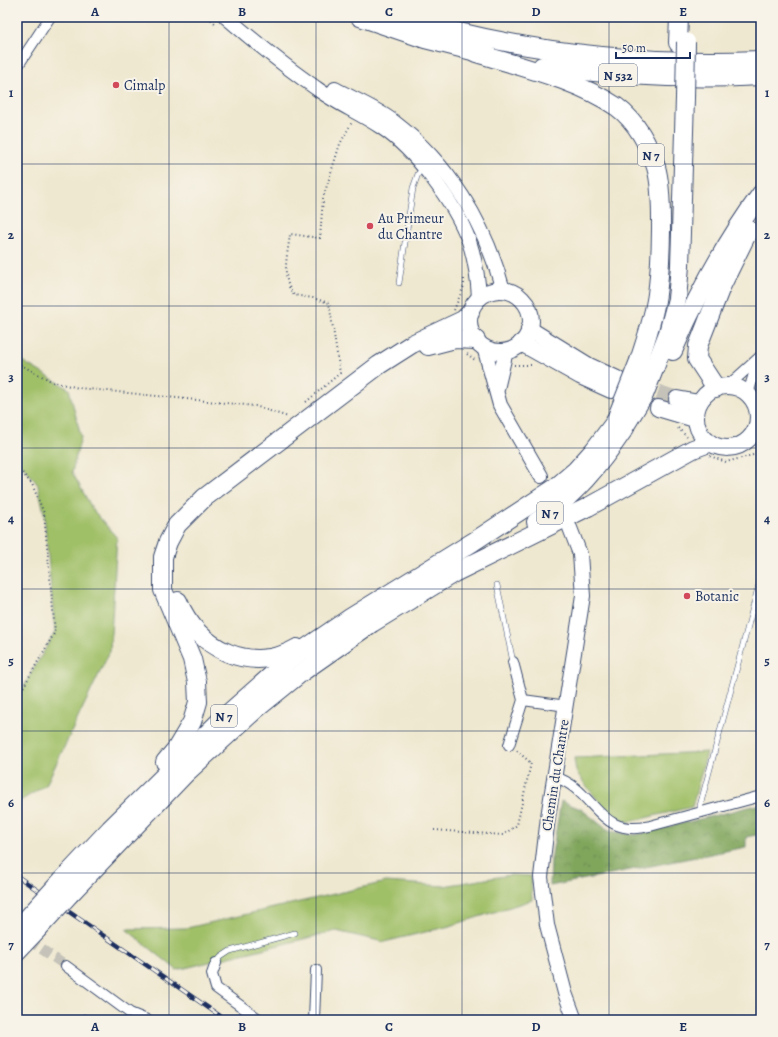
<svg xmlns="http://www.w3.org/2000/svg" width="778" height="1037" viewBox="0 0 778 1037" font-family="Alegreya,serif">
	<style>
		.green { fill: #a0c068; stroke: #5e7863 }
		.forest { fill: url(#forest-crowns); stroke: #4e6a5d }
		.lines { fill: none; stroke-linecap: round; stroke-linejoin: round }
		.street-tunnel { stroke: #c5c3b9; stroke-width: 10; stroke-dasharray: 10 5; stroke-linecap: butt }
		.primary-tunnel { stroke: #c5c3b9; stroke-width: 16; stroke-dasharray: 16 8; stroke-linecap: butt }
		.lane-casing { stroke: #3b4b6f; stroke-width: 6 }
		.street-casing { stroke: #3b4b6f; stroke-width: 12 }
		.secondary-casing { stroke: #3b4b6f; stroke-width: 16 }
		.primary-casing { stroke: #3b4b6f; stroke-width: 18 }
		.highway-casing { stroke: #3b4b6f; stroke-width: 20 }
		.path { stroke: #3b4b6f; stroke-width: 2; stroke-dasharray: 1 3; stroke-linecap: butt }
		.lane { stroke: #fff; stroke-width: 5 }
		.street { stroke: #fff; stroke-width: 10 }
		.secondary { stroke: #fff; stroke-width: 14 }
		.primary { stroke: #fff; stroke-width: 16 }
		.highway { stroke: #fff; stroke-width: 18 }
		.rail-casing { stroke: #1b2f5e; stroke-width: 4.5 }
		.rail { stroke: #f7f3e8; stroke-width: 3; stroke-dasharray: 9; stroke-linecap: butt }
		.highway-bridge-casing { stroke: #3b4b6f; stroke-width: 20; stroke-linecap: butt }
		.highway-bridge { stroke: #fff; stroke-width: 18 }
		.grid { fill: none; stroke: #1b2f5e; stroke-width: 1; stroke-opacity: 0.55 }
		.poi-dot { fill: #d1495b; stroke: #f7f3e8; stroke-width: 1.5 }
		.labels { text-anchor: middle; stroke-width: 4; stroke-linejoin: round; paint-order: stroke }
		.shield { fill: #f7f3e8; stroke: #5d6a87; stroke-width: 1 }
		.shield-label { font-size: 13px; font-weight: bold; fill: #1b2f5e }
		.poi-label { font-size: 14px; fill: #1b2f5e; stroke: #f7f3e8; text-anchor: start }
		.street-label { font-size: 14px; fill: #1b2f5e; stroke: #f7f3e8 }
		.neatline { fill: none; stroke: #1b2f5e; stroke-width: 1.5 }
		.grid-label { font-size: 13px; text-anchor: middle; font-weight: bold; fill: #1b2f5e }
	</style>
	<defs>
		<pattern id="forest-crowns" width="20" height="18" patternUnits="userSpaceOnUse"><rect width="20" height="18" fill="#80a65c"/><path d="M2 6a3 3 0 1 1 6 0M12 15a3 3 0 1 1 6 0" fill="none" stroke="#68884f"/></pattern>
	</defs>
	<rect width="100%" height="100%" fill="#f7f3e8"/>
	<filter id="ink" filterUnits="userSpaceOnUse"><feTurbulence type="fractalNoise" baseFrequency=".025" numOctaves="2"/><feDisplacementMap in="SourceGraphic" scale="8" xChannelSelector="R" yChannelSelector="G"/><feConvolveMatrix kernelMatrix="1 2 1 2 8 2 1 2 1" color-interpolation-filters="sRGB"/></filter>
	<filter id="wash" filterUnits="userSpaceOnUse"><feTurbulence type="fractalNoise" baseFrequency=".012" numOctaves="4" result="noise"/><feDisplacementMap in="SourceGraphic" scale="16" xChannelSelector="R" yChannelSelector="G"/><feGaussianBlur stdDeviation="0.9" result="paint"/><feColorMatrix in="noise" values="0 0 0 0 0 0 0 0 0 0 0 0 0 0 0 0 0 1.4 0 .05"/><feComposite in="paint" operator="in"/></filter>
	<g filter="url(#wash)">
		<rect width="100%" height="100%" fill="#efe8d0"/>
		<!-- green -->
		<g class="green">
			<polygon points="17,358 69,389 81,437 72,472 93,510 117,538 110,651 46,785 17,803 17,698 55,632 44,513 38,485 25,468 17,462"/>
			<polygon points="707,752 692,807 628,822 609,813 586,786 576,771 574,758"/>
			<polygon points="510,875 531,876 532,900 450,926 384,942 336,931 177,970 126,929 187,928 386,882 444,886"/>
		</g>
		<!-- forest -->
		<polygon class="forest" points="561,801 581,809 609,831 635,835 761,804 761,834 746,837 746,847 550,886 551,860"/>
	</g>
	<g filter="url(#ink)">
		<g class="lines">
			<!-- street-tunnel -->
			<polyline class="street-tunnel" points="17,932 66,966"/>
			<!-- primary-tunnel -->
			<polyline class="primary-tunnel" points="635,385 677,399"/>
			<defs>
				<g id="lane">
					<polyline points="399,283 413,188 418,174 423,168"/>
					<polyline points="497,585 513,662"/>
					<polyline points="701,813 700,806 761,577"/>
					<polyline points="216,963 221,957 230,951 295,933"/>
					<polyline points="84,1017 89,1020"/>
				</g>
				<g id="street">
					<polyline points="17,67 50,17"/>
					<polyline points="729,385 761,356"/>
					<polyline points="748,394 758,360"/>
					<polyline points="523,700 567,706"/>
					<polyline points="509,745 523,700 513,662"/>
					<path d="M555 777C596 790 597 839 650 826L761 796"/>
					<polyline points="216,963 212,974 216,988 260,1020"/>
					<polyline points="66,966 130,1013 147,1020"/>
					<polyline points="314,1020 316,970"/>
				</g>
				<g id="secondary">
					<path d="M226 17C255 42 284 66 316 88 336 103 360 113 381 127 415 149 455 203 469 241 475 259 478 279 479 297"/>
					<path d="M335 89C355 100 376 108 394 122 449 164 485 223 503 290"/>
					<polyline points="484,347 500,405 541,476"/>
					<polyline points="497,389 506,351"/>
					<polyline points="570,528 580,554 583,596 548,817 541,877 547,925 565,993 575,1020"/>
				</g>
				<g id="primary">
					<circle cx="500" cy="321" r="31"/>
					<polyline points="529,329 589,366 617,379"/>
					<polyline points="521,343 580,376 611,390"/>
					<circle cx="727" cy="417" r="31"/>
					<polyline points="677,399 699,403"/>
					<polyline points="658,408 695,419"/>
				</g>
				<g id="highway">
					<polyline points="360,17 425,39 488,55"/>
					<path d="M404 17C519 52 641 65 761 60"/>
					<polyline points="678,43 679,17"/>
					<path d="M476 53C521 67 578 80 617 107 636 121 649 145 656 167 664 194 661 265 657 294 654 317 646 339 639 361"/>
					<path d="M542 66C615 76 688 80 761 76"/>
					<polyline points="428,346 455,339 476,340"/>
					<path d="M673 351C697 295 725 243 761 194"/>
					<polyline points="655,367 668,333 677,299 680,266 685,98"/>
					<polyline points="716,388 697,359 698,346 721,287 749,230"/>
					<path d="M536 522C574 497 600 465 625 428"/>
					<path d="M178 601C197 649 251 675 297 648"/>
					<polyline points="165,762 176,749 192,722 198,702 197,682 192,659 163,590 163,557 168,542 177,525 204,498 379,365 412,344 463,320 470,313"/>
					<polyline points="62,880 110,829 222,719 290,659 350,618 473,542 555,488 576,470 594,450 615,422"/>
					<polyline points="71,893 186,773 255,710 302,672 372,623 454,573 588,507 693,449 709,443"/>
					<polyline points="17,951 37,930"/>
				</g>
			</defs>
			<!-- lane casing -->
			<use href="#lane" class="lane-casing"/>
			<!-- street casing -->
			<use href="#street" class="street-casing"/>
			<!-- secondary casing -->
			<use href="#secondary" class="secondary-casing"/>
			<!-- primary casing -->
			<use href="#primary" class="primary-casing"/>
			<!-- highway casing -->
			<use href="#highway" class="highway-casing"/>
			<!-- path -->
			<g class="path">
				<polyline points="208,17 216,24"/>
				<polyline points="454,310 464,286 464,277"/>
				<polyline points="467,354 476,361"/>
				<polyline points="17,363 53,382 79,388 255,406 288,417"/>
				<polyline points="514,365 534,365"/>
				<path d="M306 402 340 373 329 303 313 298 294 295C280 278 288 254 290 234L320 238 323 198 340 144 352 122"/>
				<polyline points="678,428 687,437"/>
				<polyline points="710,456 726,462 761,453"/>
				<polyline points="17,467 32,484 44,513 55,632 17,698"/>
				<polyline points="434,830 503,835 517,825 531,763 516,750"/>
			</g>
			<!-- lane -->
			<use href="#lane" class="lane"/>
			<!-- street -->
			<use href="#street" class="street"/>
			<!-- secondary -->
			<use href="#secondary" class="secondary"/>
			<!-- primary -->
			<use href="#primary" class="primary"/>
			<!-- highway -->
			<use href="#highway" class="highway"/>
			<defs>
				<polyline id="rail" points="17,876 226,1020"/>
			</defs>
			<!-- rail casing -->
			<use href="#rail" class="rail-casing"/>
			<!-- rail -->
			<use href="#rail" class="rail"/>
			<defs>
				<g id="highway-bridge">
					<polyline points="685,98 686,42"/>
					<polyline points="615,422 639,361"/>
					<polyline points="625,426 644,395 655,367"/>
					<polyline points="22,924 62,880"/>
					<polyline points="37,930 71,893"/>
				</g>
			</defs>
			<!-- highway-bridge casing -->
			<use href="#highway-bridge" class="highway-bridge-casing"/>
			<!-- highway-bridge -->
			<use href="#highway-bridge" class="highway-bridge"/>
		</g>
	</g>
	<!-- grid -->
	<path class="grid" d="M169 17V1020M316 17V1020M462 17V1020M609 17V1020M17 164H761M17 306H761M17 448H761M17 589H761M17 731H761M17 873H761"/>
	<!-- markers -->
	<g class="poi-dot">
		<circle cx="116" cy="85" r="4"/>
		<circle cx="370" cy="226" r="4"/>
		<circle cx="687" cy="596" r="4"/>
	</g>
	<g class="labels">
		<!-- shield labels -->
		<g class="shield">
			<rect x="599" y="64" width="38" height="22" rx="3"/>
			<rect x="638" y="144" width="26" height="22" rx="3"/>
			<rect x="537" y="502" width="26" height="22" rx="3"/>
			<rect x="211" y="705" width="26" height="22" rx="3"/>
		</g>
		<g class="shield-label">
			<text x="618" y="80">N 532</text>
			<text x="651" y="160">N 7</text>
			<text x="550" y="518">N 7</text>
			<text x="224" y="721">N 7</text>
		</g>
		<!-- poi labels -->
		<g class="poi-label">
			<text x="124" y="90">Cimalp</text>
			<text x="378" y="223">Au Primeur<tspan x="378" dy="16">du Chantre</tspan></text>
			<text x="695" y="601">Botanic</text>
		</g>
		<!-- street labels -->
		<g class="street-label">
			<text transform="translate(555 775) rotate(-81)" y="5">Chemin du Chantre</text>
		</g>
	</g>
	<!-- margin -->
	<rect width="778" height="1037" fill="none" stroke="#f7f3e8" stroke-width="44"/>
	<!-- scale -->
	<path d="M616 52v6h74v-6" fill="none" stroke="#1b2f5e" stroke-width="2"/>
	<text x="622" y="52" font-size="12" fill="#1b2f5e" stroke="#f7f3e8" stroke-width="3" paint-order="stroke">50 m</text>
	<rect x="22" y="22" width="734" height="993" class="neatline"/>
	<g class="grid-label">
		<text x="95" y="16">A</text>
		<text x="242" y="16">B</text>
		<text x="389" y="16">C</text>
		<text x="536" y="16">D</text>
		<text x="683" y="16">E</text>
		<text x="11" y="97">1</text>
		<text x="767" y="97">1</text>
		<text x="11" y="239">2</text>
		<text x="767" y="239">2</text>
		<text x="11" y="381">3</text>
		<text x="767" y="381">3</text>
		<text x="11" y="523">4</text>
		<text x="767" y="523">4</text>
		<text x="11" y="665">5</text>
		<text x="767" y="665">5</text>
		<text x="11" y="807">6</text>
		<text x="767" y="807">6</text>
		<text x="11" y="949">7</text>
		<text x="767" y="949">7</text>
		<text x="95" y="1031">A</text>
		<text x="242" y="1031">B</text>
		<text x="389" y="1031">C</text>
		<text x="536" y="1031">D</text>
		<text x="683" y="1031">E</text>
	</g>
</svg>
